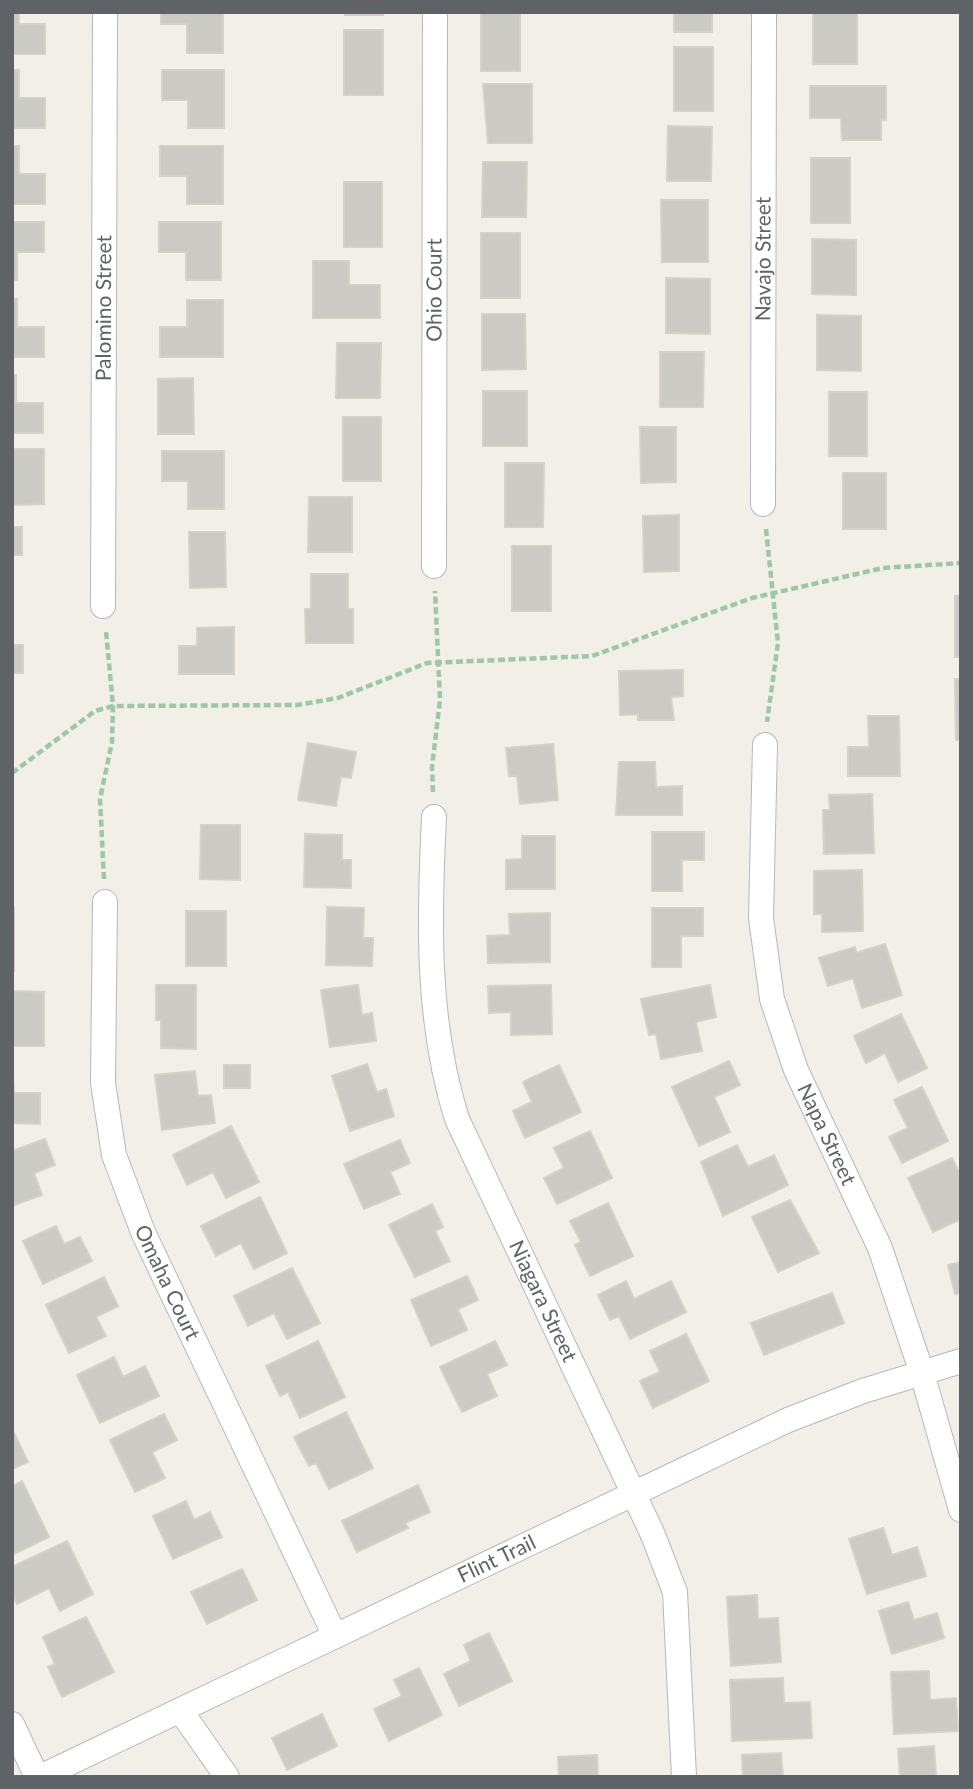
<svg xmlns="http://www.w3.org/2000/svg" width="973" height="1789" viewBox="0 0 973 1789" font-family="Lato,sans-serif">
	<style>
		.building { fill: #cccac5; stroke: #d6d1c6; stroke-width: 2 }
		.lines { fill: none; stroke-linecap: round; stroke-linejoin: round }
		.street-casing { stroke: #b5b8bc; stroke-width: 26 }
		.path { stroke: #9cc7a9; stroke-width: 4.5; stroke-dasharray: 7 3.5; stroke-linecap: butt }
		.street { stroke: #fff; stroke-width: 24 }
		.labels { text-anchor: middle; stroke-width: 5; stroke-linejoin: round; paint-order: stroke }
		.street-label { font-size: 21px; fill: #5f6368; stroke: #fff }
	</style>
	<rect width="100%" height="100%" fill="#f1efe8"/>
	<!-- building -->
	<g class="building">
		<polygon points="12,12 19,12 19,24 45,24 45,54 12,54"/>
		<polygon points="161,12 223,12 223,53 187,53 187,24 161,24"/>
		<rect x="345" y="12" width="38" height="3"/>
		<rect x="481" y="12" width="39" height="59"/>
		<rect x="674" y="12" width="38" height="20"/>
		<rect x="813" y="12" width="44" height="52"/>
		<rect x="344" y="30" width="39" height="65"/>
		<rect x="674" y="47" width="39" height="64"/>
		<polygon points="12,70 19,70 19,98 45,98 45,128 12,128"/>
		<polygon points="162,70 224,70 224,128 188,128 188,100 162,100"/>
		<polygon points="483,84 532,84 532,143 488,143"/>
		<polygon points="810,86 886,86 886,120 881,120 881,140 842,140 841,118 810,118"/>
		<polygon points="668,126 712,127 711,181 667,181"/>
		<polygon points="12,146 19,146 19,174 45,174 45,204 12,204"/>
		<polygon points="160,146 223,146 223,204 187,204 187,176 160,176"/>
		<rect x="811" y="158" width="39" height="65"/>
		<polygon points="483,162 527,162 526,217 482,217"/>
		<rect x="344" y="182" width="38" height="65"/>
		<polygon points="661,200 708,200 708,262 662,262"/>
		<polygon points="12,222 44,222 44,252 17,252 17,280 12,280"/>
		<polygon points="159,222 221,222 221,280 186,280 186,252 159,252"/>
		<rect x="481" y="233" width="39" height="65"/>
		<polygon points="812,239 856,240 856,295 812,294"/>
		<polygon points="313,261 349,261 349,285 380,285 380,318 313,318"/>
		<polygon points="666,278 710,279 710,334 666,333"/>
		<polygon points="12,299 17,299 17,327 44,327 44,357 12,357"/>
		<polygon points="187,300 223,300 223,357 160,357 160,327 187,327"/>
		<polygon points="482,314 525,314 526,369 482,370"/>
		<polygon points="817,315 861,316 861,371 817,370"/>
		<polygon points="337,343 381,343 380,398 336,398"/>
		<polygon points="660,352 704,352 703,407 660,407"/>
		<polygon points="12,375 16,375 16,403 43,403 43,433 12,433"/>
		<polygon points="193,378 194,434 158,434 158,379"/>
		<rect x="483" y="391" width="44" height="55"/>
		<rect x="829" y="392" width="38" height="64"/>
		<rect x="343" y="417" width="38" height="64"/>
		<polygon points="640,427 676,427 676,482 641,483"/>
		<polygon points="12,449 44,449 44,504 12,505"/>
		<polygon points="162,451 224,451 224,509 188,509 188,481 162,481"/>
		<polygon points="505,463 544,463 543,527 505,527"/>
		<rect x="843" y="473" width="43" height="56"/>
		<polygon points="309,497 352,497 352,552 308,552"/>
		<polygon points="679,515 679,571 644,572 643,516"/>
		<rect x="12" y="527" width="10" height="28"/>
		<polygon points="189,532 225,532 226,587 190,588"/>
		<rect x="512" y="546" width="39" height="65"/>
		<polygon points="311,574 348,574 348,609 353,609 353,643 306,643 305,609 311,609"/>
		<polygon points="961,595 961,657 955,657 955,596"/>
		<polygon points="234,627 234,674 179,674 179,646 197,646 197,628"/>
		<rect x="12" y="645" width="11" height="28"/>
		<polygon points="683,670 683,696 671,697 674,720 638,720 638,714 620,715 619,671"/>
		<polygon points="955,679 961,679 961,740 956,740"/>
		<polygon points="868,716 899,716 900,776 848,776 848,747 869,747"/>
		<polygon points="308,743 356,752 351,778 341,777 336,806 298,800"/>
		<polygon points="553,744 558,800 520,804 517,776 509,776 506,748"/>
		<rect x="960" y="758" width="1" height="58"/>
		<polygon points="619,762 655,762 656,787 682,786 682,815 616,815"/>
		<polygon points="872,794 874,853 824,854 823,810 830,810 829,795"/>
		<polygon points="201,825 240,825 240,880 200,879"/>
		<polygon points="652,832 704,832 704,860 682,860 682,891 652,891"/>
		<rect x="960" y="832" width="1" height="57"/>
		<polygon points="305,834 342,835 342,860 351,860 351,888 304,887"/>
		<polygon points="522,836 555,836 555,889 506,889 506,860 522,859"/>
		<polygon points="862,870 863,931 822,932 822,914 814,914 814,871"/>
		<polygon points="327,907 364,908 363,938 373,938 372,966 326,965"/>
		<rect x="12" y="908" width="2" height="63"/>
		<polygon points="652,908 703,908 703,936 681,936 681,967 652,967"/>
		<rect x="186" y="911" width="40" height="55"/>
		<polygon points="550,913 550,962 488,963 487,936 510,935 509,914"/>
		<polygon points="885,944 902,995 862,1008 853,978 828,986 819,958 855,947 856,953"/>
		<polygon points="156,985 196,985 196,1049 161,1048 161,1020 156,1020"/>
		<polygon points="358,985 362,1015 372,1013 376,1041 330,1047 321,990"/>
		<polygon points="551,985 552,1034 511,1035 511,1012 489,1013 488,986"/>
		<polygon points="710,985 716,1017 696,1022 702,1051 661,1059 656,1034 649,1035 641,999"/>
		<polygon points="12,991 44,992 44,1046 12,1046"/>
		<polygon points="901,1014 927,1068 898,1082 885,1053 866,1063 854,1036"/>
		<polygon points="729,1061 740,1085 714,1097 730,1132 699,1146 672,1087"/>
		<polygon points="12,1064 14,1093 40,1093 40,1124 12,1123"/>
		<polygon points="367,1064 377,1092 386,1089 394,1116 350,1131 332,1076"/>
		<rect x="224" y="1065" width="26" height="23"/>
		<polygon points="559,1065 581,1112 525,1138 513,1111 532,1102 523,1082"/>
		<polygon points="195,1071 198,1096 211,1095 215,1123 162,1130 155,1075"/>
		<polygon points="922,1087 948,1141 902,1163 889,1137 908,1128 894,1100"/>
		<polygon points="231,1126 259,1182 226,1198 213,1172 187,1185 173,1155"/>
		<polygon points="590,1131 612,1178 557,1204 544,1178 564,1168 554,1148"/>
		<polygon points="45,1139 55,1165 34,1173 42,1195 12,1206 12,1151"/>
		<polygon points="400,1140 410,1163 390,1172 400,1194 364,1209 344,1164"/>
		<polygon points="737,1145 748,1167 774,1155 788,1185 723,1216 701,1162"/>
		<polygon points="952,1158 961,1177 961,1219 933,1232 908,1178"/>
		<polygon points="260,1197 287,1253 254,1269 241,1243 216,1256 201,1226"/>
		<polygon points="790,1200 819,1253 778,1272 752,1217"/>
		<polygon points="608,1203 633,1256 590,1276 575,1245 581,1242 570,1221"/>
		<polygon points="432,1204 443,1227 435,1231 450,1261 415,1277 389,1225"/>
		<polygon points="56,1226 64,1244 80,1237 92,1261 43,1284 23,1241"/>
		<polygon points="961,1262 961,1293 955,1294 948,1265"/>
		<polygon points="292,1268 320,1323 287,1339 274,1313 248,1326 234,1296"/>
		<polygon points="467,1276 478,1300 458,1309 467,1330 431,1346 411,1300"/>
		<polygon points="104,1277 118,1306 96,1317 106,1336 69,1353 46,1305"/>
		<polygon points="626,1281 634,1299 671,1281 686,1312 630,1339 619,1316 610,1320 598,1295"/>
		<polygon points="832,1293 844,1323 764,1355 751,1323"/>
		<polygon points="686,1334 709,1381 653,1408 640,1381 660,1372 650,1351"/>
		<polygon points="318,1341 345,1397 300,1418 288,1392 280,1396 266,1366"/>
		<polygon points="495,1341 507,1365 487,1374 497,1396 462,1412 440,1367"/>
		<polygon points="114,1357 123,1377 145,1366 159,1396 100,1423 77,1375"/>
		<polygon points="346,1412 373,1468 329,1489 316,1463 309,1466 294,1437"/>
		<polygon points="164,1414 177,1440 152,1452 165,1478 135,1492 110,1440"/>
		<polygon points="12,1429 28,1462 12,1469"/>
		<polygon points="22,1481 49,1537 12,1555 12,1486"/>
		<polygon points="418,1485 430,1512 405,1523 408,1528 357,1552 342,1521"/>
		<polygon points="186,1501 194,1520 210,1512 222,1537 173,1559 153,1516"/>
		<polygon points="883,1528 892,1555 917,1547 926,1576 867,1594 849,1539"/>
		<polygon points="67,1541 93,1594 60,1611 49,1588 17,1604 12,1593 12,1567"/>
		<polygon points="242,1569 257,1600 207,1624 191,1592"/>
		<polygon points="757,1595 758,1619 778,1618 781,1662 731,1666 727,1597"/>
		<polygon points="908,1602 914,1620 937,1613 944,1638 892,1654 879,1611"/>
		<polygon points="86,1617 114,1672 62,1697 48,1667 55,1664 43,1637"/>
		<polygon points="489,1633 512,1681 459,1706 444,1674 471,1661 464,1645"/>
		<polygon points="419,1668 442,1715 389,1741 374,1709 402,1696 394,1680"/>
		<polygon points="929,1671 930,1700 956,1698 958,1731 894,1734 891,1672"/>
		<polygon points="783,1678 784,1703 810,1702 812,1738 732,1741 730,1680"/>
		<polygon points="322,1714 337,1746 287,1770 272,1738"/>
		<polygon points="934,1746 936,1776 961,1777 900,1777 898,1749"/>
		<polygon points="781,1753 783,1777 743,1777 742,1755"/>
		<polygon points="597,1755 598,1777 559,1777 558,1757"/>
	</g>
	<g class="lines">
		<defs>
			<g id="street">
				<path id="s1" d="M763 504 764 12"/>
				<path id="s2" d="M434 566 435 12"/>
				<path id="s3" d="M103 606 105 12"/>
				<path id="s4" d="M765 745 761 918 772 999 796 1070 880 1248 922 1373 961 1510"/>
				<path id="s5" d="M434 817C429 918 426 1021 457 1119L653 1535 675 1592 684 1777"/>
				<path id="s6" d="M105 902 103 1083 114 1155 143 1232 335 1636"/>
				<polyline points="180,1710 227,1777"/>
				<polyline points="12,1724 37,1777"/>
				<path id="s7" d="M40 1777 788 1420 863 1391 961 1361"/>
			</g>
		</defs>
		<!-- street casing -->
		<use href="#street" class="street-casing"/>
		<!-- path -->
		<g class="path">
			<polyline points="766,529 778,643 767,722"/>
			<polyline points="12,773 95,711 113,706 297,705 338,698 427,663 592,656 752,598 883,568 961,563"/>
			<polyline points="433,792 432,767 440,700 435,591"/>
			<polyline points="104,879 100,799 112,742 113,706 106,631"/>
		</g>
		<!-- street -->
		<use href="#street" class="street"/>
	</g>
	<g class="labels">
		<!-- street labels -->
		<g class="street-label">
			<text dy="7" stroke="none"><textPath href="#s1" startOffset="245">Navajo Street</textPath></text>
			<text dy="7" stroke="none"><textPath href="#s2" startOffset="276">Ohio Court</textPath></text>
			<text dy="7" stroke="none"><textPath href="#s3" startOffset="298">Palomino Street</textPath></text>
			<text dy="7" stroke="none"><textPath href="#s4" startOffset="401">Napa Street</textPath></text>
			<text dy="7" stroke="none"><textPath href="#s6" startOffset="392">Omaha Court</textPath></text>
			<text dy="7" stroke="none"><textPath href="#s5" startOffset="506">Niagara Street</textPath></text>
			<text dy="7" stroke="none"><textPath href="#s7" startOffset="506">Flint Trail</textPath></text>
		</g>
	</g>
	<!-- border -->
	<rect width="973" height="1789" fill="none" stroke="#5f6368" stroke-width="28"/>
</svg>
